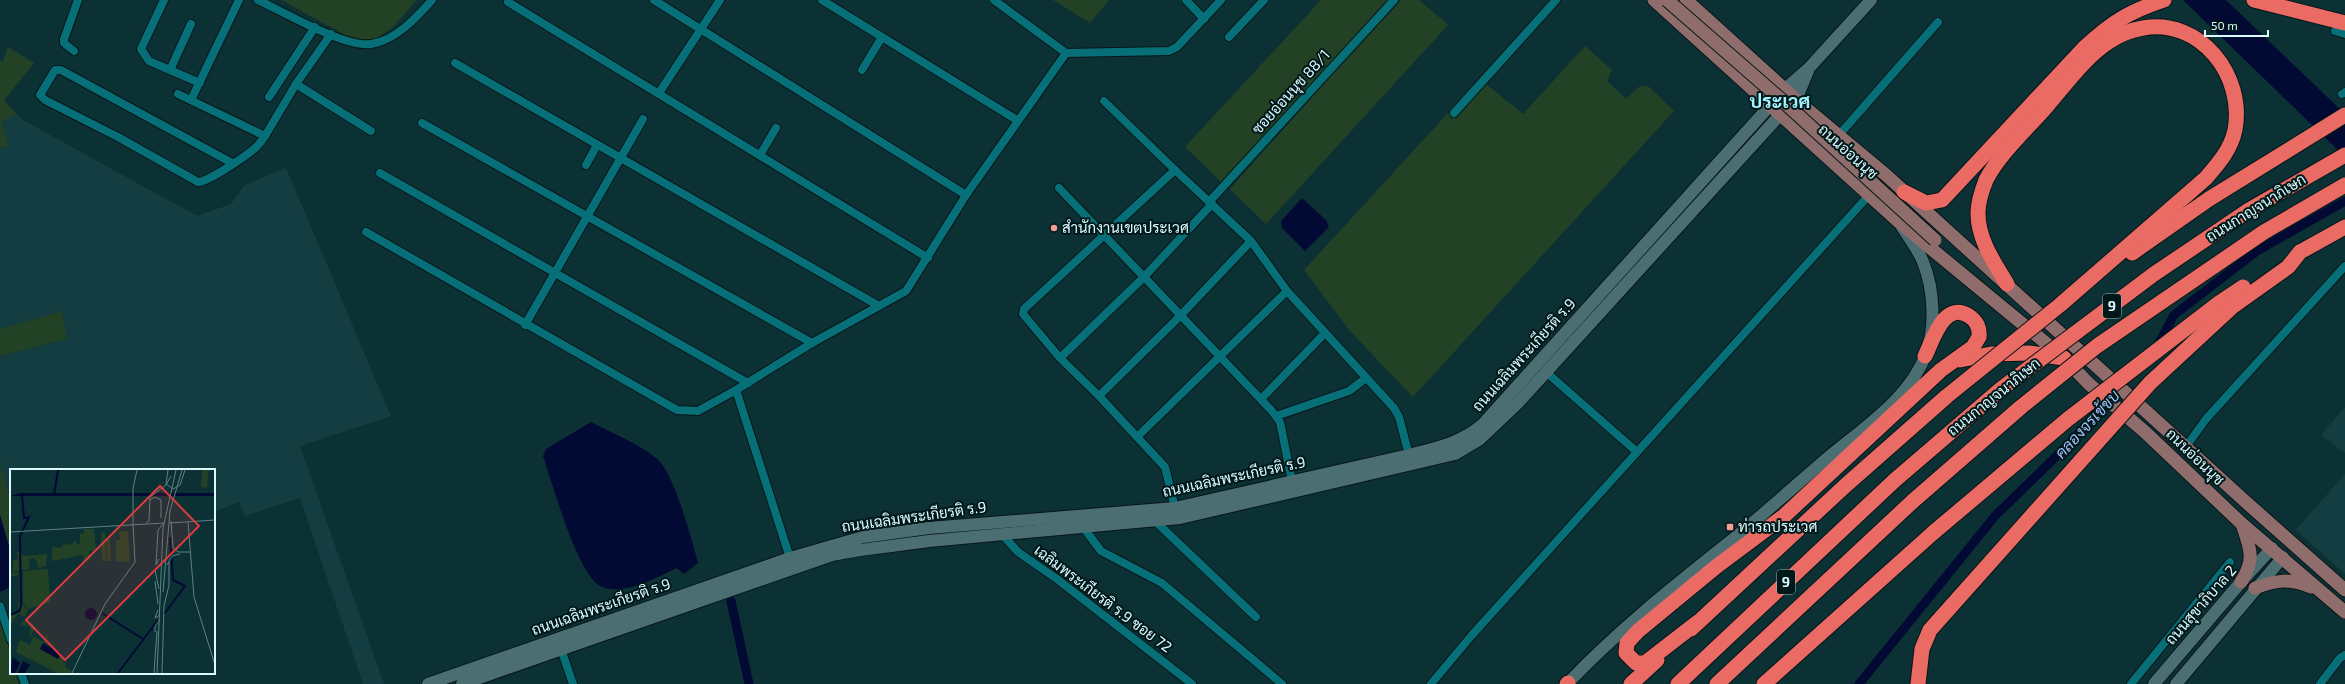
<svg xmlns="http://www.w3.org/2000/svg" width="2345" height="684" viewBox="0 0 2345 684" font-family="'Exo 2',Sarabun,sans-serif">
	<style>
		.built { fill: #143d42 }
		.green { fill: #234225 }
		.water { fill: #020932 }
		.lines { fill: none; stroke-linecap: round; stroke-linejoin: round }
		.canal { stroke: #020932; stroke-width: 9 }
		.street-casing { stroke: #081618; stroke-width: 10 }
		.secondary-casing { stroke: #081618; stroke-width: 14 }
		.primary-casing { stroke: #081618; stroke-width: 15 }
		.highway-casing { stroke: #081618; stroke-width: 17 }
		.street { stroke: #076f78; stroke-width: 8 }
		.secondary { stroke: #4b6e72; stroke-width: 12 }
		.primary { stroke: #8f6d6c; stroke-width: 13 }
		.highway { stroke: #ea6b64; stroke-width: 15 }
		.primary-bridge-casing { stroke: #081618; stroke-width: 15; stroke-linecap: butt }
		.highway-bridge-casing { stroke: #081618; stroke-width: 17; stroke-linecap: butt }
		.primary-bridge { stroke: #8f6d6c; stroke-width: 13 }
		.highway-bridge { stroke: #ea6b64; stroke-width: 15 }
		.poi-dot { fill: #f59c94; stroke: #01181a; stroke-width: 1.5 }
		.labels { text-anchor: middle; stroke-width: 4; stroke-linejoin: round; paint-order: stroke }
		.shield { fill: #01181a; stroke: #9ab6b9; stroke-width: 1 }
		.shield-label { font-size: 14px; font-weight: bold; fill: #dcfafd }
		.street-label { font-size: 15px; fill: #dcfafd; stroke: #01181a }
		.poi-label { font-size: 15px; fill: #dcfafd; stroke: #01181a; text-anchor: start }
		.water-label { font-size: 16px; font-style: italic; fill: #a4bffa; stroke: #01181a }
		.district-label { font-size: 19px; font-weight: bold; fill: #9ef3fd; stroke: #01181a }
		.inset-river { fill: none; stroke: #020932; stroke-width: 2 }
		.inset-road { fill: none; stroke: #5f8185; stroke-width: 1 }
		.view { fill: #d73d3d; fill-opacity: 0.15; stroke: #d73d3d; stroke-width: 2 }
		.inset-edge { fill: none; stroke: #dcfafd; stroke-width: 2 }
	</style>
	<rect width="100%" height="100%" fill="#0c3135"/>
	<!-- built -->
	<g class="built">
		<polygon points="17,114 21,119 197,216 231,204 245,185 286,168 391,416 300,446 384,684 363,684 300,498 245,516 239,502 214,512 214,470 11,470 11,501 0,463 0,356 67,339 62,311 0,329 0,148 9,146 1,122"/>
		<polygon points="2345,407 2345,453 2321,435"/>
		<polygon points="2345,474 2345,574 2296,530"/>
	</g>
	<!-- green -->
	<g class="green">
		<polygon points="281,0 417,0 392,28 372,41 349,37"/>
		<polygon points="1053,0 1109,0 1090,23"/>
		<polygon points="1321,0 1388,0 1221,182 1185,147"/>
		<polygon points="1401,0 1419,0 1448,25 1266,224 1230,189 1329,78"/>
		<polygon points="1585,46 1612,70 1607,81 1626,99 1640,86 1648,86 1674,111 1413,397 1350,331 1304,270 1448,113 1456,119 1486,84 1523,114"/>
		<polygon points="8,47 34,63 4,100 17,114 1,122 9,146 0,148 0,61 3,61"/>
		<polygon points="62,311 67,339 0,356 0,329"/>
		<polygon points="0,463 11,501 11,553 0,515"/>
		<polygon points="0,617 11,656 11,673 16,673 19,684 0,684"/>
	</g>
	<!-- water -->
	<g class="water">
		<polygon points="2183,0 2226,0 2345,114 2345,157"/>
		<polygon points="1302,198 1326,220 1329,227 1305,251 1282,228 1281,221"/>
		<path d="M591 422C609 432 647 447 660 462 675 478 692 540 698 563L684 574 677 568C657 577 625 596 602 587 578 578 552 482 543 456L546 449Z"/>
		<polygon points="0,515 11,553 11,587 0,592"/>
	</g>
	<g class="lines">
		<!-- canal -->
		<g class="canal">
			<polyline points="2157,347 2174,315 2257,251 2345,201"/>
			<polyline points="731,601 749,684"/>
			<polyline points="1859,684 1995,516 2070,443 2124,383"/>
		</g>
		<defs>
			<g id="street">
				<polyline points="164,0 141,49 149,61 200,83"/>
				<path d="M258 0C284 12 345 48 371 44 395 41 417 17 432 0"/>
				<polyline points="654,0 966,195"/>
				<polyline points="822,0 1017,120"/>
				<polyline points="994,0 1066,53"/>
				<polyline points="1186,0 1204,19"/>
				<polyline points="508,2 928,258"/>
				<polyline points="2335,31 2345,34"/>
				<polyline points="1229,37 1264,0"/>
				<polyline points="74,51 64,43 64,39 78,0"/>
				<polyline points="1066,53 1169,51 1177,47 1221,0"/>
				<polyline points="455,63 879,306"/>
				<polyline points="170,70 191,24"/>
				<polyline points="862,70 882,37"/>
				<polyline points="296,84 371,131"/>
				<polyline points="659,93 720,0"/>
				<path d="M178 94 265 136C262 140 259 145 255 148 246 156 208 182 198 182L118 137 45 100 40 95 55 70H61L232 163"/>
				<polyline points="2342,94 2345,92"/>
				<polyline points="269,97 315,27"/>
				<polyline points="191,100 239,0"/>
				<polyline points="1104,101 1175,170 1251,241 1287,291 1394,408 1399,417 1409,455"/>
				<polyline points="1454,113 1556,0"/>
				<polyline points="422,123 812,343"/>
				<polyline points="1839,135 1938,22"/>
				<polyline points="265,136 296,84 331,34"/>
				<polyline points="760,155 776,128"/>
				<polyline points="586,165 597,145"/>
				<polyline points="1175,170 1024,309 1023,314 1060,358 1099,396 1165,467 1175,508"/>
				<polyline points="380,173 748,383"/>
				<polyline points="1059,188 1272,411 1280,422 1292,481"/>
				<polyline points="1209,202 1394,0"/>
				<polyline points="366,232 677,410 698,411 736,390 812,343 906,291 966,195 1066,53"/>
				<polyline points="525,325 643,119"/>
				<polyline points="1060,358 1143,278 1212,204"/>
				<polyline points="1546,372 1637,452"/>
				<polyline points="736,390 790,558"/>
				<polyline points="1099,396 1180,316 1251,241"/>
				<polyline points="1261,399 1325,333"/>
				<polyline points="1276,416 1349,391 1366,378"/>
				<polyline points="1137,437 1287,291"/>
				<polyline points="2185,448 2206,419 2345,266"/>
				<polyline points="1155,521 1256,617"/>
				<polyline points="1083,527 1101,551 1162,583 1282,684"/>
				<polyline points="1001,533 1018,552 1057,579 1192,684"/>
				<polyline points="0,606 11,640"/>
				<polyline points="561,649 573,684"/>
				<polyline points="21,673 25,684"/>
				<polyline points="1431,684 1472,635 1870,194"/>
				<polyline points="2131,684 2230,562"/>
				<polyline points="2320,684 2340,658 2345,655"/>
			</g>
			<g id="secondary">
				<path d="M428 684 790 558 863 537 929 528 1175 508 1409 455C1435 448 1462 443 1483 424L1785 89 1809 68 1871 0"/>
				<path d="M462 684 832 555C864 548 896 546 929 541L1180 518 1455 454 1480 439 1517 404 1798 95 1808 71"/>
				<path d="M1567 684C1619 629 1678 583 1737 536 1767 511 1796 485 1825 460 1860 430 1910 399 1926 354 1936 327 1934 289 1923 262 1918 249 1909 238 1902 227"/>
				<polyline points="2154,684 2241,582 2272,548"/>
				<polyline points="2176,684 2283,557"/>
			</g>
			<g id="primary">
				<polyline points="1654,0 1900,223 2064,358 2089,384 2145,432 2242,524 2345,612"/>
				<polyline points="1686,0 1802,105 1886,175 2247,503 2345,590"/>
				<path d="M2241 582C2256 558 2250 549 2242 524"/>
				<path d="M2255 588C2277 580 2289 578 2311 587"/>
			</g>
			<g id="highway">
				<polyline points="2254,0 2345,23"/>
				<path d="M1904 192 1926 203 1942 200 2084 48C2111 23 2128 12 2164 0"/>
				<polyline points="2300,252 2345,227"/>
				<polyline points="2132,253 2209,199 2345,115"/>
				<path d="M2007 284C1994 262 1978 240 1978 213 1978 202 1982 190 1986 180 2000 153 2027 129 2047 106 2066 84 2085 57 2110 41 2120 34 2132 30 2143 28 2201 18 2245 76 2235 130 2231 149 2219 163 2206 178L2060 305"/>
				<polyline points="1960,360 1991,354 2029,353 2064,358"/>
				<path d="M1698 622 1645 663H1636L1626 653 1627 643 1638 631 1717 566 1784 516 1941 370 1973 347 1979 337C1980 329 1977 321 1969 316 1944 300 1933 340 1925 356"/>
				<polyline points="1691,629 1846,485 1947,396"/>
				<polyline points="1567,684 1568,683"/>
				<polyline points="1631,684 1657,660"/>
				<polyline points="1678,684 1895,480"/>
				<polyline points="1717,684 1913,501"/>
				<polyline points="1764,684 1934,532"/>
				<polyline points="1918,684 1922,649 1930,630"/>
			</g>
		</defs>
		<!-- street casing -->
		<use href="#street" class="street-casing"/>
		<!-- secondary casing -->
		<use href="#secondary" class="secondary-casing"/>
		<!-- primary casing -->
		<use href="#primary" class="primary-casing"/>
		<!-- highway casing -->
		<use href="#highway" class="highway-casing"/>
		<!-- street -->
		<use href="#street" class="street"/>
		<!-- secondary -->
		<use href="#secondary" class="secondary"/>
		<!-- primary -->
		<use href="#primary" class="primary"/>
		<!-- highway -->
		<use href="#highway" class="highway"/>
		<defs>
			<polyline id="primary-bridge" points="1667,0 1785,103 1935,240"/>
			<g id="highway-bridge">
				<polyline points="1947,396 2060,305"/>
				<polyline points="1895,480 2001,389 2154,274 2249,210 2345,155"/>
				<polyline points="1913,501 2021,407 2097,346 2264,232 2345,185"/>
				<polyline points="1934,532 2068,419 2219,303 2243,287"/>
				<polyline points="1930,630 2150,383 2232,307 2288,267 2300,252"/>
			</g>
		</defs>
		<!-- primary-bridge casing -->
		<use href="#primary-bridge" class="primary-bridge-casing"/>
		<!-- highway-bridge casing -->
		<use href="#highway-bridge" class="highway-bridge-casing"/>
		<!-- primary-bridge -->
		<use href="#primary-bridge" class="primary-bridge"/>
		<!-- highway-bridge -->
		<use href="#highway-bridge" class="highway-bridge"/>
	</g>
	<!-- markers -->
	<g class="poi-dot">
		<circle cx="1054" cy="228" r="4"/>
		<rect x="1726" y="523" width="8" height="8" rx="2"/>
	</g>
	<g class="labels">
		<!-- shield labels -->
		<g class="shield">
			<rect x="2103" y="294" width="18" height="24" rx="3"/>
			<rect x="1777" y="570" width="18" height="24" rx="3"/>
		</g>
		<g class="shield-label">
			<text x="2112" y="311">9</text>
			<text x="1786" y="587">9</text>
		</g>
		<!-- street labels -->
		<g class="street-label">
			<text transform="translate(1291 92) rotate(-48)" y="5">ซอยอ่อนนุช 88/1</text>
			<text transform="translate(1848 152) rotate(42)" y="5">ถนนอ่อนนุช</text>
			<text transform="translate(2256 208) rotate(-32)" y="5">ถนนกาญจนาภิเษก</text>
			<text transform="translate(1524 355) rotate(-48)" y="5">ถนนเฉลิมพระเกียรติ ร.9</text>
			<text transform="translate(1994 397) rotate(-39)" y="5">ถนนกาญจนาภิเษก</text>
			<text transform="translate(2195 457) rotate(44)" y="5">ถนนอ่อนนุช</text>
			<text transform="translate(1234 477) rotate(-12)" y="5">ถนนเฉลิมพระเกียรติ ร.9</text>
			<text transform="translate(914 517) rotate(-8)" y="5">ถนนเฉลิมพระเกียรติ ร.9</text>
			<text transform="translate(1103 599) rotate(37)" y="5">เฉลิมพระเกียรติ ร.9 ซอย 72</text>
			<text transform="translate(2201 605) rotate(-49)" y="5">ถนนสุขาภิบาล 2</text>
			<text transform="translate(601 607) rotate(-19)" y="5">ถนนเฉลิมพระเกียรติ ร.9</text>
		</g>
		<!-- poi labels -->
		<g class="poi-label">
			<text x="1062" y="233">สำนักงานเขตประเวศ</text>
			<text x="1738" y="532">ท่ารถประเวศ</text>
		</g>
		<!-- water labels -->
		<g class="water-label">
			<text transform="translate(2087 424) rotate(-47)" y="6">คลองจรเข้ขบ</text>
		</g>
		<!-- district labels -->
		<g class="district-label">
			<text x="1780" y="108">ประเวศ</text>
		</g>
	</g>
	<!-- overview -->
	<g transform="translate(10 469)">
		<rect width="205" height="205" fill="#0c3135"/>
		<path d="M192 1H199L197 19 191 18ZM74 60H84L86 81 79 82 80 90 71 92 74 89 73 86 42 92V78L52 79V76L62 75 65 71 67 75H70V65L74 64ZM115 62H118L120 93 106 92V71H110L109 63ZM95 63 96 92H92L91 64ZM96 70H100L101 92H97ZM7 83H10V102L0 103 3 101V91H8ZM11 83 14 87 37 85 36 97 28 99 27 92 23 89 19 90 20 100 11 101ZM38 100 40 133 18 140 13 134V102ZM10 103V139L0 146 8 140 9 135V106L0 108V104ZM11 103 12 135 18 141 14 148 8 144 1 155 0 147 11 141ZM14 151 18 156 22 153 25 159 21 166 33 173 37 166 39 167 35 174 51 184 33 174 30 180 48 190 50 186 57 190 53 194 56 195 55 198 62 202 61 204H47L6 183 10 171 20 176 23 168 16 165 20 166V157L11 156Z" fill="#234225"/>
		<path d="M205 24V27H0L10 24ZM75 145a6 6 0 1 1 12 0a6 6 0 1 1-12 0ZM33 174 51 184 48 190 30 180ZM3 188 10 194 5 204H0ZM13 192 20 196 15 204H8Z" fill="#020932"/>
		<path class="inset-river" d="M44 26 48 1M92 144 133 170M154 145 175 117 163 111 160 68M0 146 9 142 11 137 10 67 19 48 14 49 12 26M108 204 148 151"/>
		<path class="inset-road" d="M158 1 156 15 163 20 170 16 175 1M140 31 145 28 151 31V49M161 52 163 79 168 83H180M178 53 184 128 205 196M136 54 139 52 140 28 156 16 161 7M160 54 205 51M123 55V19L127 1M0 63 154 54M149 90 146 96 148 61 153 55M157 96 162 87 170 85M145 101 149 120M145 112 148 135M153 123 160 42 172 1M148 141 145 149 150 146M145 163V157L150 151M62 204 95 135 125 93 123 55M144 204 147 162M147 204 153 59 166 1M152 204 154 137 159 116V93"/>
		<path class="view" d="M150 17 189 57 55 191 16 151Z"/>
		<rect width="205" height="205" class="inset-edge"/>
	</g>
	<!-- scale -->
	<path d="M2205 30v6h63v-6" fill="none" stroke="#dcfafd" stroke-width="2"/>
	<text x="2211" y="30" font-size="12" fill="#dcfafd" stroke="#01181a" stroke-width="3" paint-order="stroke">50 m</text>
</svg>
